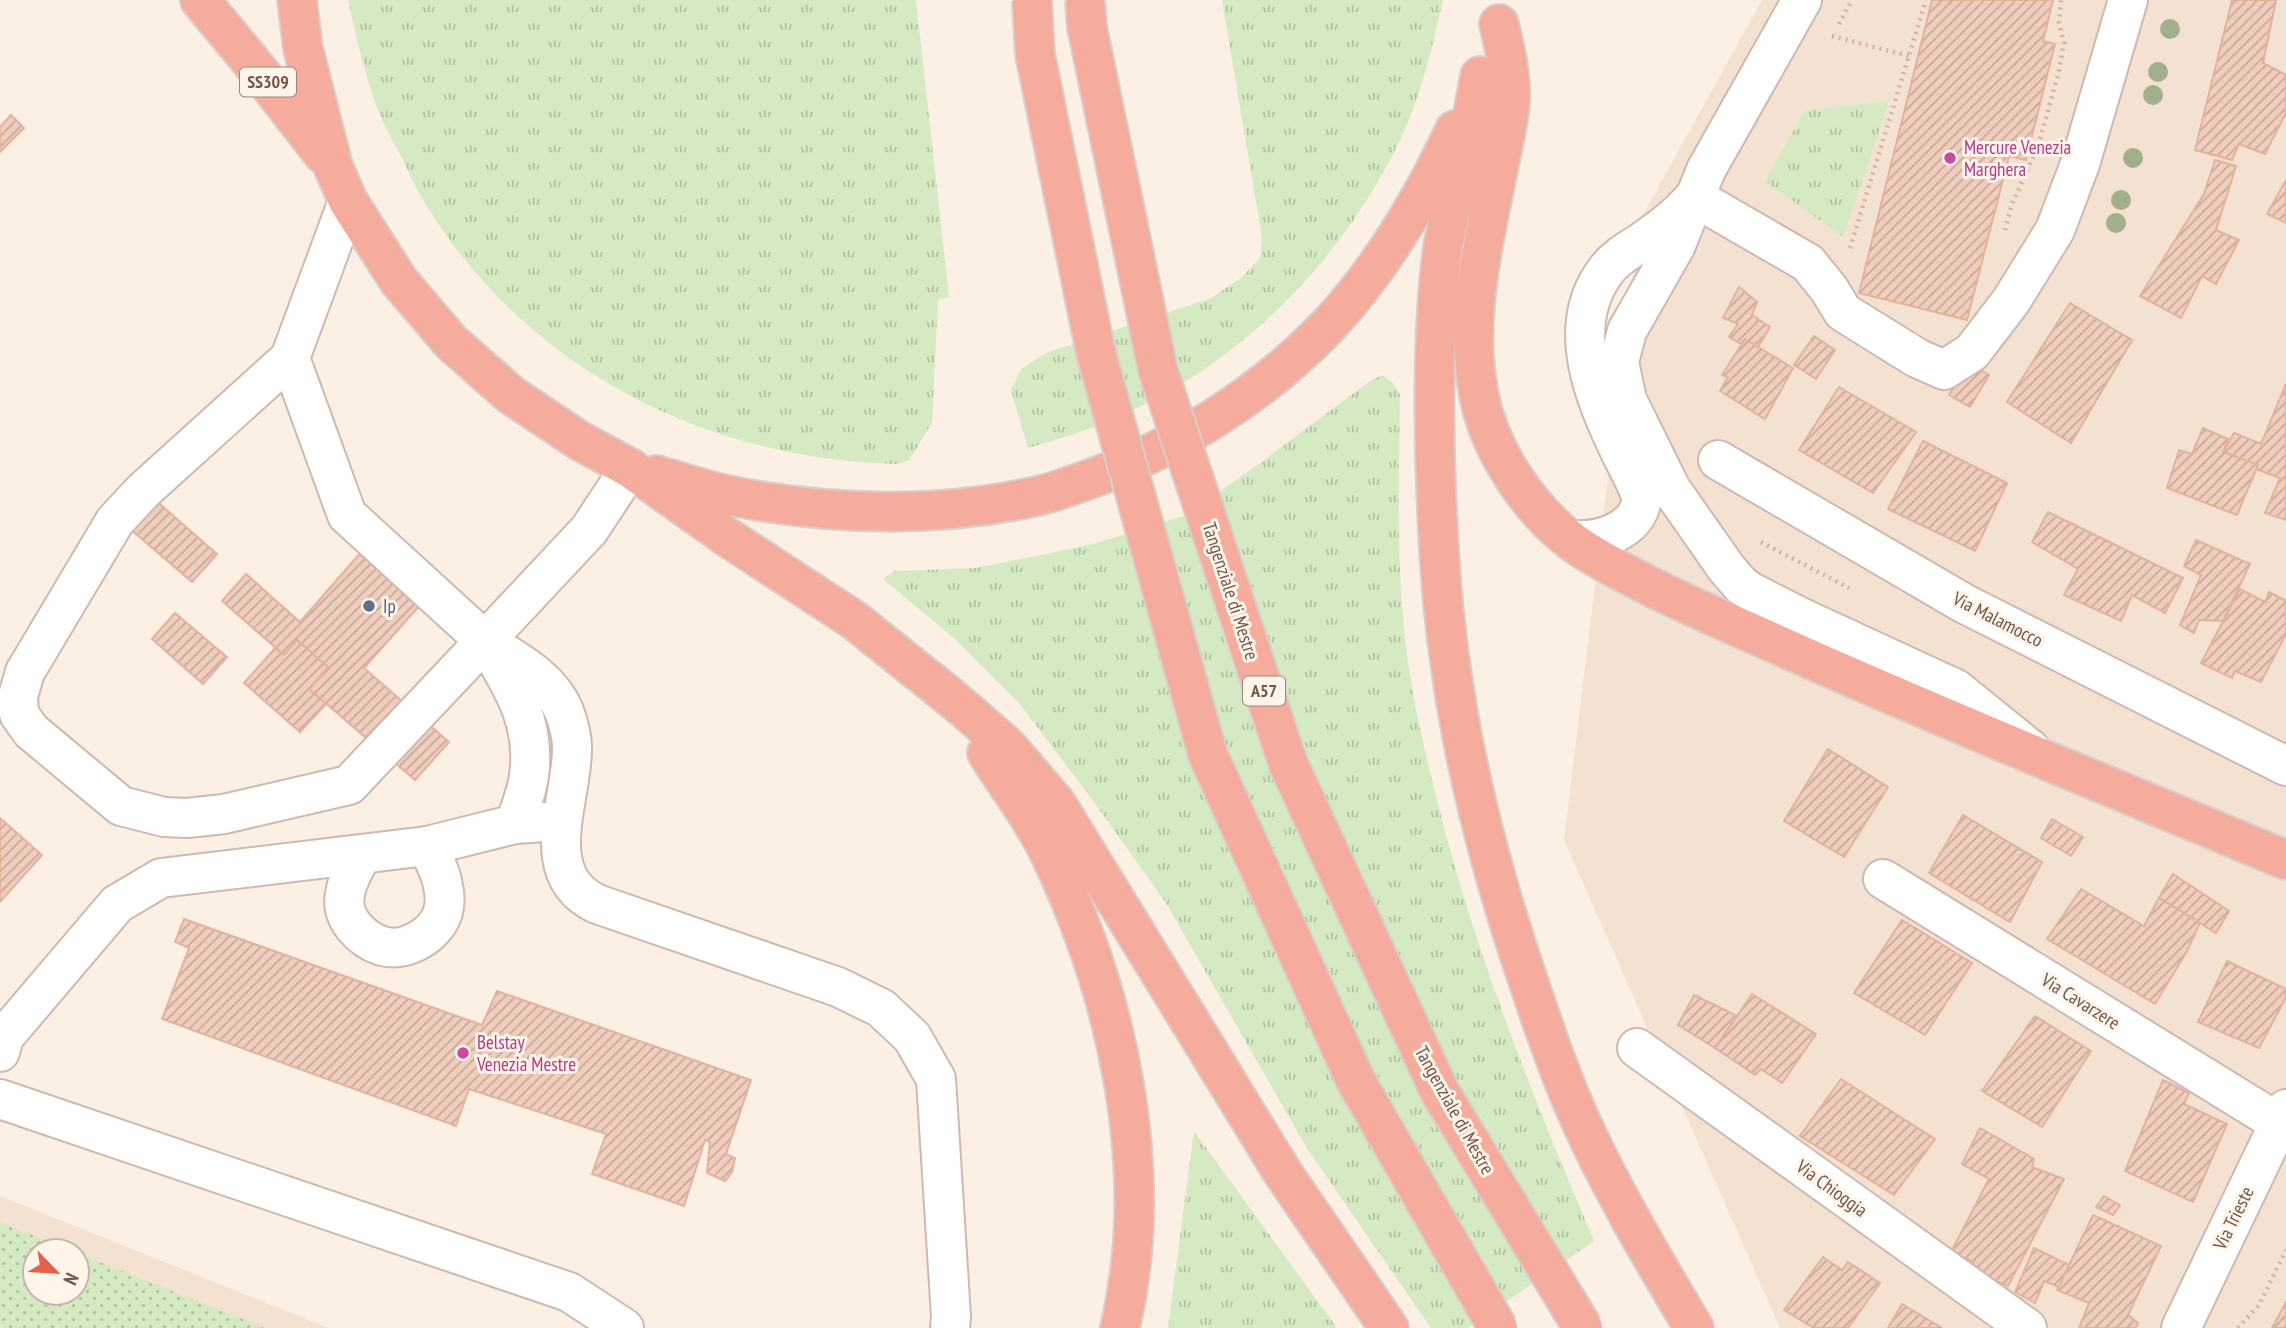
<svg xmlns="http://www.w3.org/2000/svg" width="2286" height="1328" viewBox="0 0 2286 1328" font-family="'PT Sans Narrow',sans-serif">
	<style>
		.residential { fill: #f3e2d2; fill-rule: evenodd }
		.grass { fill: url(#grass-tufts) }
		.park { fill: url(#park-dots) }
		.building { fill: url(#building-hatch); stroke: #e3b29d; stroke-width: 2 }
		.lines { fill: none; stroke-linecap: round; stroke-linejoin: round }
		.minor-casing { stroke: #cfb9ae; stroke-width: 42 }
		.highway-casing { stroke: #d8cfcc; stroke-width: 42 }
		.path { stroke: #d5b09f; stroke-width: 4.5; stroke-dasharray: 2 5; stroke-linecap: butt }
		.minor { stroke: #fff; stroke-width: 38 }
		.highway { stroke: #f5ac9c; stroke-width: 38 }
		.highway-bridge-casing { stroke: #d8cfcc; stroke-width: 42; stroke-linecap: butt }
		.highway-bridge { stroke: #f5ac9c; stroke-width: 38 }
		.tree { fill: #a1af8b }
		.hotel-dot { fill: #d1479c; stroke: #fff5ea; stroke-width: 2.5 }
		.service-dot { fill: #5c6f8a; stroke: #fff5ea; stroke-width: 2.5 }
		.labels { text-anchor: middle; stroke-width: 6; stroke-linejoin: round; paint-order: stroke }
		.shield { fill: #fff5ea; stroke: #9d857a; stroke-width: 2 }
		.shield-label { font-size: 18px; font-weight: bold; fill: #73554a }
		.hotel-label { font-size: 19px; fill: #b23c85; stroke: #fff5ea; text-anchor: start }
		.street-label { font-size: 19px; fill: #73554a; stroke: #fff5ea }
		.service-label { font-size: 19px; fill: #4e5e75; stroke: #fff5ea; text-anchor: start }
	</style>
	<defs>
		<pattern id="grass-tufts" width="24" height="20" patternUnits="userSpaceOnUse" patternTransform="scale(1.75)"><rect width="24" height="20" fill="#d5e9c3"/><path d="M3 7l-1-3M5 7V3M7 7l1-3M15 17l-1-3M17 17v-4M19 17l1-3" fill="none" stroke="#b1c0a0"/></pattern>
		<pattern id="park-dots" width="8" height="8" patternUnits="userSpaceOnUse" patternTransform="scale(1.75)"><rect width="8" height="8" fill="#d5e9c3"/><path d="M2 2h.1M6 6h.1" fill="none" stroke="#b1c0a0" stroke-width="1.8" stroke-linecap="round"/></pattern>
		<pattern id="building-hatch" width="6" height="6" patternUnits="userSpaceOnUse" patternTransform="scale(1.75)"><rect width="6" height="6" fill="#f0cdbc"/><path d="M-1 1l2-2M0 6l6-6M5 7l2-2" fill="none" stroke="#c7a99b"/></pattern>
	</defs>
	<rect width="100%" height="100%" fill="#fcf0e4"/>
	<!-- residential -->
	<g class="residential">
		<polygon points="1762,0 2286,0 2286,1328 1780,1328 1564,840 1639,222"/>
		<path d="M0 1196 329 1328H0ZM35 1251H77V1293H35Z"/>
	</g>
	<!-- grass -->
	<g class="grass">
		<path d="M348 0H916L949 297 938 300 932 423 909 460 897 464C705 459 527 370 425 203 416 190 410 174 403 160 395 145 386 129 379 113 365 76 356 38 348 0Z"/>
		<path d="M1222 0H1443C1432 48 1421 97 1399 142 1337 270 1228 376 1094 427 1073 435 1050 441 1028 448L1011 390 1021 369 1046 353 1211 298 1241 278 1260 258 1262 238Z"/>
		<polygon points="1889,101 1843,237 1765,181 1805,111"/>
		<path d="M1382 375 1393 383 1400 395C1399 476 1396 557 1405 638 1410 688 1422 739 1434 788 1472 945 1531 1093 1594 1241L1468 1328H1431L1308 1150 1166 903 1091 798 1019 703 955 639 883 579 895 571 976 568 1046 554 1097 543 1186 515 1260 463 1370 381Z"/>
		<polygon points="1194,1131 1337,1328 1168,1328"/>
	</g>
	<!-- park -->
	<polygon class="park" points="0,1222 72,1251 35,1251 35,1293 77,1293 77,1253 265,1328 0,1328"/>
	<!-- building -->
	<g class="building">
		<polygon points="1932,0 2053,0 2043,41 2055,44 2026,160 2009,156 1967,320 1859,293"/>
		<polygon points="2232,0 2276,0 2263,63 2286,75 2286,113 2265,154 2239,144 2232,160 2195,150"/>
		<polygon points="11,115 24,128 0,152 0,127"/>
		<polygon points="2215,160 2236,166 2216,230 2239,240 2216,284 2202,276 2181,318 2140,296 2204,194"/>
		<polygon points="2286,180 2286,223 2267,214"/>
		<polygon points="1739,287 1757,302 1752,315 1770,327 1758,347 1745,339 1741,344 1729,337 1738,324 1723,318"/>
		<polygon points="2070,303 2132,340 2071,443 2007,402"/>
		<polygon points="1814,336 1835,350 1816,379 1794,365"/>
		<polygon points="1745,339 1793,368 1765,419 1720,391 1728,377 1722,375"/>
		<polygon points="1968,362 1989,375 1970,407 1949,395"/>
		<polygon points="2286,384 2286,520 2265,513 2280,478 2256,469 2258,465 2223,452 2234,433 2261,444"/>
		<polygon points="1839,387 1916,432 1873,493 1799,450"/>
		<polygon points="2203,428 2228,439 2223,452 2258,465 2237,515 2167,488 2179,450 2192,454"/>
		<polygon points="1923,441 2007,483 1975,551 1888,509"/>
		<polygon points="154,499 217,554 192,582 129,528"/>
		<polygon points="2048,512 2183,578 2165,613 2132,595 2121,621 2064,595 2078,569 2032,542"/>
		<polygon points="384,526 444,578 364,668 449,742 415,780 309,689 328,667 297,640 284,655 222,601 246,574 300,622"/>
		<polygon points="2196,540 2250,564 2223,621 2199,620 2194,633 2180,625 2201,575 2184,566"/>
		<polygon points="2240,589 2265,602 2269,592 2286,601 2286,634 2261,682 2235,671 2232,678 2201,663"/>
		<polygon points="175,613 227,657 203,684 152,639"/>
		<polygon points="297,640 328,667 309,689 326,704 300,732 244,683 275,648 284,655"/>
		<polygon points="1828,749 1888,787 1844,857 1784,821"/>
		<polygon points="1963,815 2042,862 2010,922 1929,873"/>
		<polygon points="0,818 42,855 0,902"/>
		<polygon points="2052,819 2083,837 2071,856 2041,838"/>
		<polygon points="2173,874 2229,911 2216,933 2159,898"/>
		<polygon points="2081,889 2144,926 2159,898 2200,923 2187,951 2155,1004 2047,939"/>
		<polygon points="184,919 482,1025 497,991 751,1080 726,1154 735,1158 732,1172 725,1181 707,1173 710,1142 705,1140 684,1206 592,1174 606,1134 469,1089 456,1126 162,1019 189,948 175,942"/>
		<polygon points="1902,920 1972,963 1925,1035 1854,993"/>
		<polygon points="2227,961 2286,989 2286,997 2259,1048 2198,1022"/>
		<polygon points="1752,994 1816,1034 1782,1083 1761,1069 1755,1075 1715,1048"/>
		<polygon points="1694,995 1737,1016 1715,1048 1678,1025"/>
		<polygon points="2035,1016 2091,1051 2042,1127 1982,1091"/>
		<polygon points="1841,1079 1935,1139 1894,1195 1800,1136"/>
		<polygon points="2163,1080 2189,1093 2184,1104 2227,1124 2193,1202 2125,1171"/>
		<polygon points="1980,1128 2034,1159 2032,1167 2064,1179 2008,1286 1971,1269 1974,1262 1951,1252 1989,1179 1962,1164"/>
		<polygon points="2104,1196 2120,1205 2113,1215 2096,1207"/>
		<polygon points="2093,1215 2161,1246 2128,1315 2138,1323 2136,1328 2079,1328 2089,1303 2057,1290"/>
		<polygon points="2034,1248 2069,1265 2059,1287 2044,1281 2035,1303 2015,1292"/>
		<polygon points="1823,1257 1842,1270 1848,1262 1880,1283 1848,1328 1814,1328 1784,1310"/>
		<polygon points="2286,1302 2286,1328 2272,1328"/>
		<polygon points="1902,1304 1942,1328 1888,1328"/>
	</g>
	<g class="lines">
		<defs>
			<g id="minor">
				<polyline points="1802,0 1706,170 1676,245 1627,331 1619,362 1627,400 1671,489 1727,569 1741,585 1751,592 1798,616 1956,689 2030,749"/>
				<polyline points="1694,197 1808,263 1829,289 1843,312 1917,358 1944,370 1972,352 2011,301 2055,230 2080,164 2128,0"/>
				<polyline points="348,201 290,358 347,515 485,641 589,530 630,468"/>
				<polyline points="290,358 143,491 115,521 25,672 18,696 19,714 31,731 121,806 164,817 187,818 224,814 349,785 485,641"/>
				<polyline points="1718,460 1965,604 2286,766"/>
				<path d="M1571 540C1599 542 1637 532 1642 499 1636 480 1625 463 1617 445 1591 391 1565 321 1608 268 1619 254 1636 247 1650 236 1665 226 1679 214 1691 201"/>
				<path d="M485 641C514 660 550 677 564 711 568 722 572 736 572 747 573 799 534 874 597 904L838 987 881 1008 912 1037 936 1079 951 1317 950 1328"/>
				<path d="M490 649C515 690 536 726 529 776 527 792 520 808 515 824"/>
				<path d="M362 855C355 867 347 880 345 894 340 918 361 939 382 946 405 953 436 935 443 912 445 904 445 894 443 886 441 872 433 858 427 846"/>
				<polyline points="1883,879 2279,1123"/>
				<polyline points="1637,1048 2027,1328"/>
				<polyline points="0,1052 4,1037 117,904 161,878 427,846 515,824 562,821"/>
				<polyline points="0,1099 569,1292 624,1328"/>
				<polyline points="2181,1328 2286,1109"/>
			</g>
			<g id="highway">
				<polyline points="200,0 258,70 323,154"/>
				<polyline points="297,0 303,48 333,166 348,201 399,281 451,342 511,395 580,441 630,468 727,537 854,620 954,700 1007,746 1056,803 1283,1173 1389,1328"/>
				<path d="M1499 24C1505 50 1512 77 1510 104 1508 126 1502 148 1498 170 1483 244 1464 320 1479 395 1489 449 1527 506 1570 540 1589 555 1612 566 1634 578 1685 605 1739 627 1792 651 1955 724 2121 791 2286 860"/>
				<path d="M1480 76C1474 108 1469 140 1461 172 1454 199 1445 228 1442 255 1434 321 1434 386 1435 452 1437 522 1440 592 1450 661 1465 774 1495 885 1532 992 1546 1034 1560 1075 1578 1115 1611 1189 1653 1259 1694 1328"/>
				<path d="M656 475C681 482 707 491 732 496 833 516 942 518 1042 495 1055 492 1069 486 1082 482 1173 450 1258 398 1326 328 1379 272 1422 200 1455 130"/>
				<path d="M987 753C1007 785 1032 817 1049 852 1118 996 1157 1171 1120 1328"/>
			</g>
		</defs>
		<!-- minor casing -->
		<use href="#minor" class="minor-casing"/>
		<!-- highway casing -->
		<use href="#highway" class="highway-casing"/>
		<!-- path -->
		<g class="path">
			<polyline points="1839,24 1852,0"/>
			<polyline points="1832,36 1909,56"/>
			<polyline points="2005,230 2012,204 2038,146 2058,75 2064,43 2059,23 2061,0"/>
			<polyline points="1850,248 1926,0"/>
			<polyline points="1761,542 1849,588"/>
			<polyline points="2238,1328 2259,1305 2286,1250 2286,1245"/>
		</g>
		<!-- minor -->
		<use href="#minor" class="minor"/>
		<!-- highway -->
		<use href="#highway" class="highway"/>
		<defs>
			<g id="highway-bridge">
				<polyline points="1032,0 1035,54 1096,353 1208,755 1356,1081 1498,1328"/>
				<polyline points="1085,0 1087,27 1158,370 1288,763 1440,1092 1583,1328"/>
			</g>
		</defs>
		<!-- highway-bridge casing -->
		<use href="#highway-bridge" class="highway-bridge-casing"/>
		<!-- highway-bridge -->
		<use href="#highway-bridge" class="highway-bridge"/>
	</g>
	<!-- trees -->
	<g class="tree">
		<circle cx="2170" cy="29" r="10"/>
		<circle cx="2158" cy="72" r="10"/>
		<circle cx="2153" cy="95" r="10"/>
		<circle cx="2133" cy="158" r="10"/>
		<circle cx="2121" cy="200" r="10"/>
		<circle cx="2116" cy="223" r="10"/>
	</g>
	<!-- markers -->
	<g class="hotel-dot">
		<circle cx="1950" cy="158" r="7"/>
		<circle cx="463" cy="1053" r="7"/>
	</g>
	<circle class="service-dot" cx="369" cy="606" r="7"/>
	<g class="labels">
		<!-- shield labels -->
		<g class="shield">
			<rect x="240" y="67.5" width="56" height="29" rx="5"/>
			<rect x="1243" y="676.5" width="42" height="29" rx="5"/>
		</g>
		<g class="shield-label">
			<text x="268" y="88">SS309</text>
			<text x="1264" y="697">A57</text>
		</g>
		<!-- hotel labels -->
		<g class="hotel-label">
			<text x="1964" y="154">Mercure Venezia<tspan x="1964" dy="22">Marghera</tspan></text>
			<text x="477" y="1049">Belstay<tspan x="477" dy="22">Venezia Mestre</tspan></text>
		</g>
		<!-- street labels -->
		<g class="street-label">
			<text transform="translate(1231 591) rotate(72)" y="7">Tangenziale di Mestre</text>
			<text transform="translate(1998 619) rotate(27)" y="7">Via Malamocco</text>
			<text transform="translate(2081 1001) rotate(32)" y="7">Via Cavarzere</text>
			<text transform="translate(1455 1110) rotate(61)" y="7">Tangenziale di Mestre</text>
			<text transform="translate(1832 1188) rotate(36)" y="7">Via Chioggia</text>
			<text transform="translate(2233 1218) rotate(-64)" y="7">Via Trieste</text>
		</g>
		<!-- service labels -->
		<g class="service-label">
			<text x="383" y="613">Ip</text>
		</g>
	</g>
	<!-- north arrow -->
	<g transform="translate(56 1272) rotate(115)"><circle r="33" fill="#fff5ea" stroke="#c7b5aa" stroke-width="2"/>
	<path d="M0-5L12 26L0 18L-12 26Z" fill="#e3614c"/>
	<text y="-10" font-size="19" font-weight="bold" text-anchor="middle" fill="#73554a">N</text>
	</g>
</svg>
